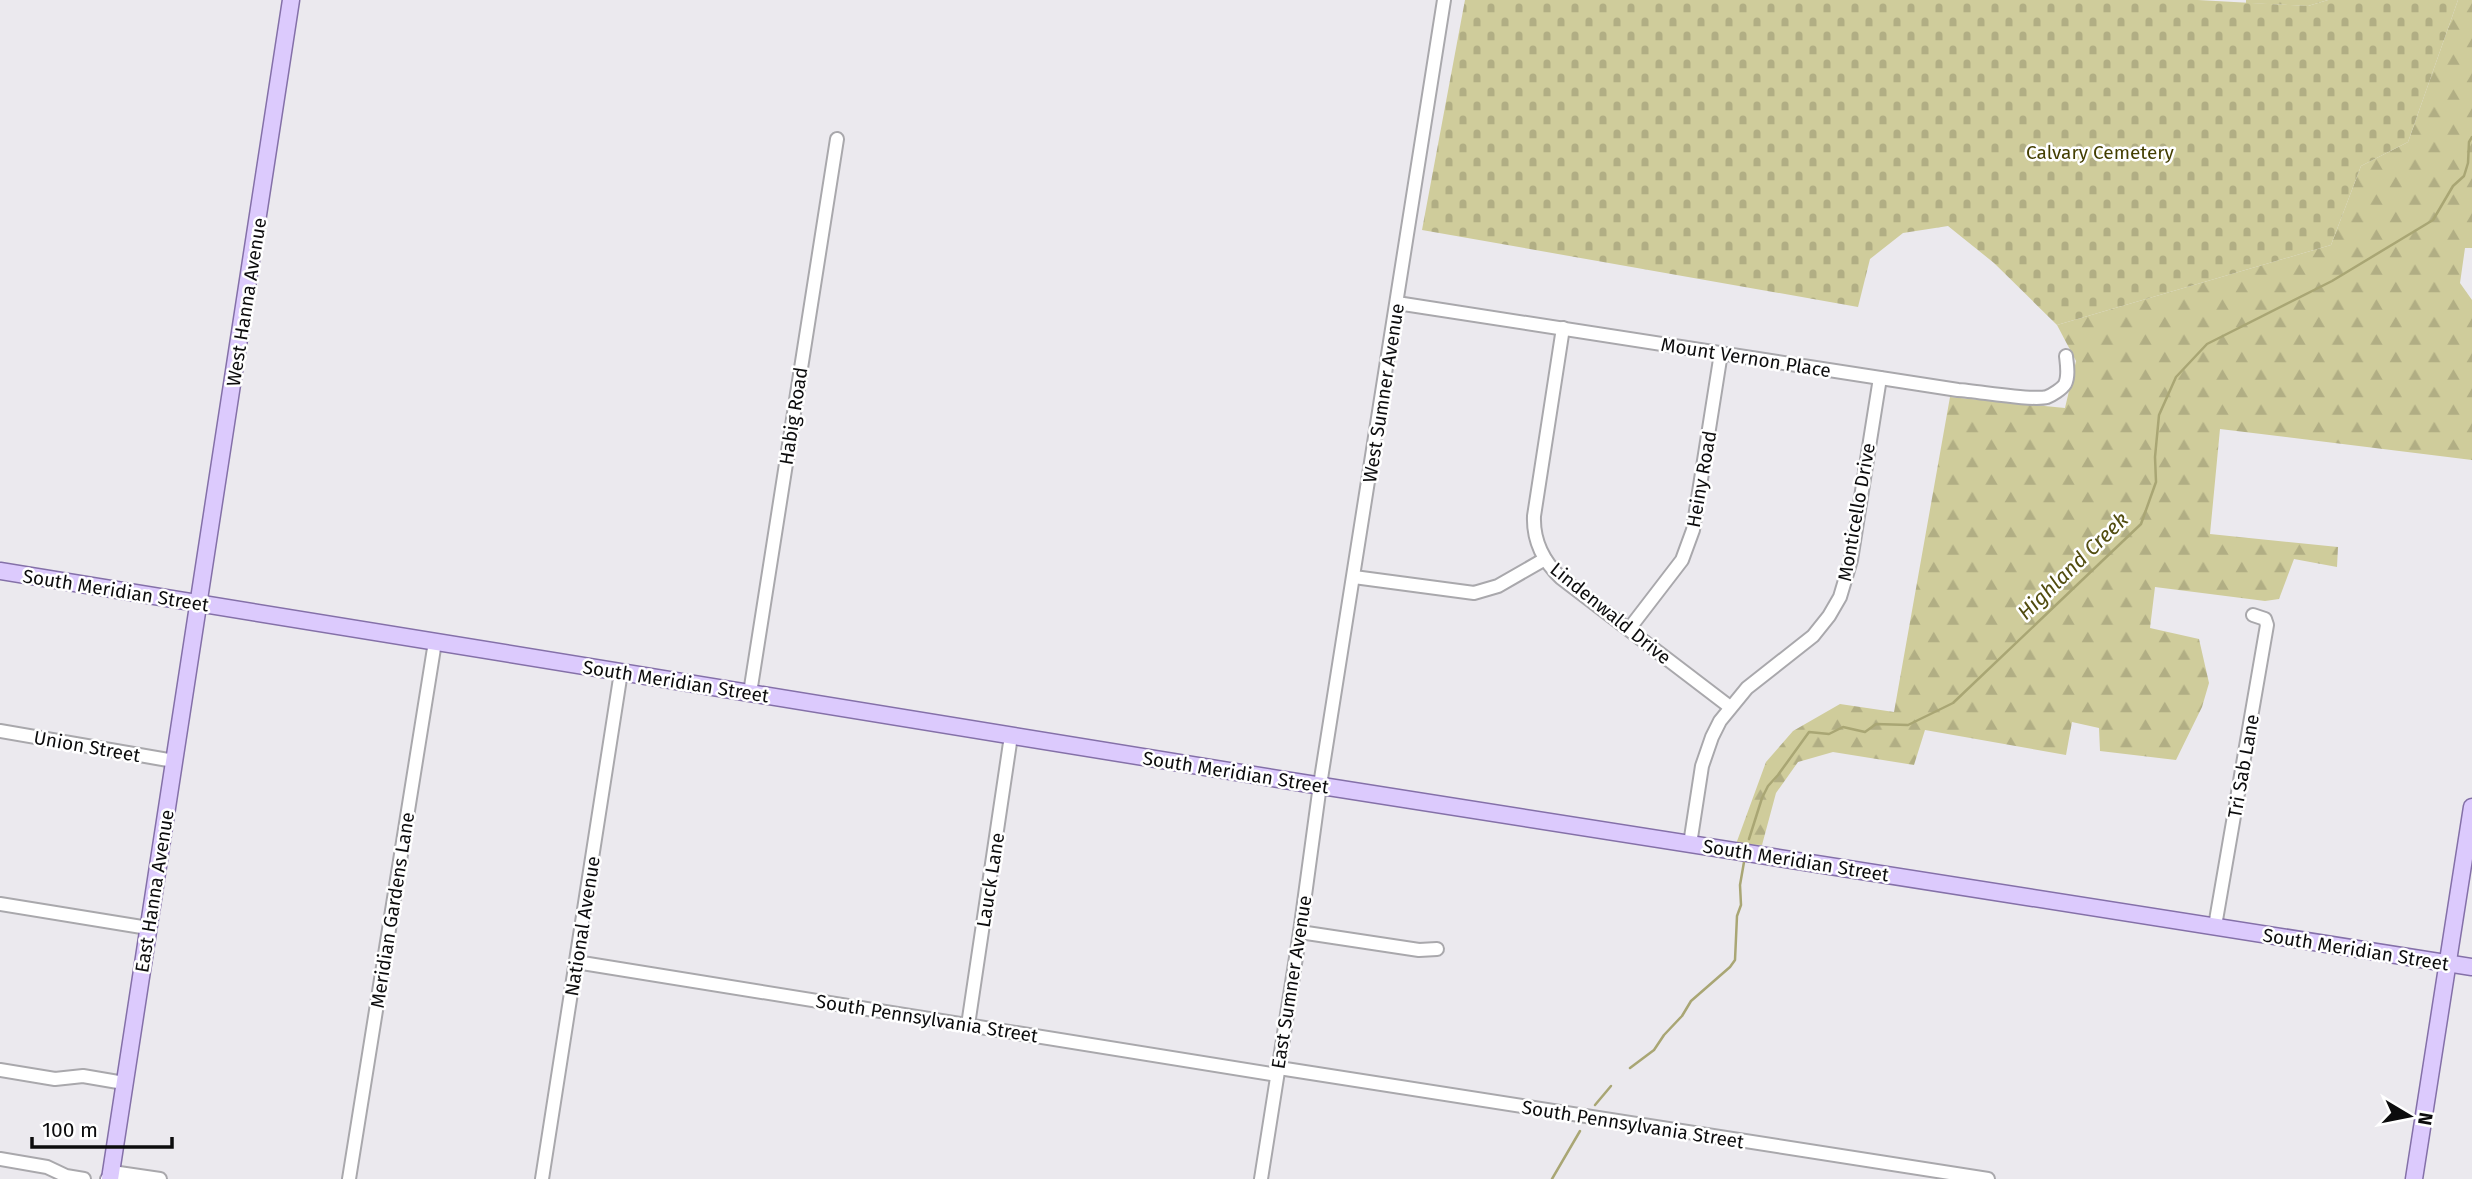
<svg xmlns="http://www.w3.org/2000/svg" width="2472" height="1179" viewBox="0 0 2472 1179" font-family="'Fira Sans',sans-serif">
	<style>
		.forest { fill: url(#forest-firs) }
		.cemetery { fill: url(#cemetery-stones) }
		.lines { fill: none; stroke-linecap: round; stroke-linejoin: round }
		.stream { stroke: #a9a674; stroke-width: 2.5 }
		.minor-casing { stroke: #a9a8ac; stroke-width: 16 }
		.major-casing { stroke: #8470a8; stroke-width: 19 }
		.minor { stroke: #fff; stroke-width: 12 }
		.major { stroke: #dccafd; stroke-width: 16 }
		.labels { text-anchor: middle; stroke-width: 5; stroke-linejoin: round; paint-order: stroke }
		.park-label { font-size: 19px; fill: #433e00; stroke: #fff }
		.street-label { font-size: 19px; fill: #0c0c0d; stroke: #fff }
		.water-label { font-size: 21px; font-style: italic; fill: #514c0f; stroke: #fff }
	</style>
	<defs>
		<pattern id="forest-firs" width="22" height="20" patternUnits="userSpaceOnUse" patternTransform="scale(1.75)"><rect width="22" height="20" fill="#cfcc9b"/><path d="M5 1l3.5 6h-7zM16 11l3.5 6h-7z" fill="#b1ae84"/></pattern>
		<pattern id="cemetery-stones" width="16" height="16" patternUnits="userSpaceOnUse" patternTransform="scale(1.75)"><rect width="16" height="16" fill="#cfcc9b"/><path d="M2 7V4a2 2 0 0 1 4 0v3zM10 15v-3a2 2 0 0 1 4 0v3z" fill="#b1ae84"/></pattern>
	</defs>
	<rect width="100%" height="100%" fill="#ebe9ee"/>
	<!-- forest -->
	<g class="forest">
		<polygon points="2246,0 2328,0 2308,6 2246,3"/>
		<polygon points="2458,0 2472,0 2472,248 2465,248 2460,283 2472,300 2472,460 2220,429 2210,534 2338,547 2337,567 2294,559 2279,599 2265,601 2155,587 2150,628 2199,639 2209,683 2202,707 2176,760 2100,751 2099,728 2072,722 2066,755 1925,730 1914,765 1833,752 1798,762 1776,793 1762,845 1736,844 1766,762 1793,731 1840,704 1894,712 1950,397 2065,408 2076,361 2057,325 2331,245 2361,166 2408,142"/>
	</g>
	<!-- cemetery -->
	<polygon class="cemetery" points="1465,0 2198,0 2308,6 2328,0 2458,0 2408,142 2361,166 2331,245 2057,325 1994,263 1948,226 1903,233 1870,259 1858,307 1422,230"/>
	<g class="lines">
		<!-- stream -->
		<g class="stream">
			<polyline points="1749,839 1762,798 1768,786 1778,775 1809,732 1829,734 1843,727 1865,732 1876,724 1908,725 1953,703 2141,524 2156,482 2155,457 2159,415 2176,377 2207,344 2332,281 2433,220 2453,186 2464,176 2468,163 2469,142 2472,137"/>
			<polyline points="1630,1068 1654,1050 1664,1035 1682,1016 1691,1001 1730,967 1735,960 1737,916 1741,905 1740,885 1744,862"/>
			<polyline points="1595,1105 1611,1086"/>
			<polyline points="1552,1179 1580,1131"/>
		</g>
		<defs>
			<g id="minor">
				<path d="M1397 303 1958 390C1977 391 2032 401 2047 397 2052 395 2062 389 2065 384 2069 376 2067 365 2066 356"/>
				<path d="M1563 328 1534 516C1533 541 1543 561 1561 578L1730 707"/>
				<polyline points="1354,577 1474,593 1498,586 1545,559"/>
				<polyline points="1629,629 1682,560 1693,530 1721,353"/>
				<polyline points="750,693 837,139"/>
				<polyline points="0,731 174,761"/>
				<polyline points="1690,844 1702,766 1712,737 1720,721 1747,688 1813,636 1829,616 1840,597 1851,560 1880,378"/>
				<polyline points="0,904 148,928"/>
				<polyline points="2215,926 2267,625 2265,619 2253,615"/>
				<polyline points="1300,932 1419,950 1437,949"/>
				<polyline points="576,962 1277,1075"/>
				<polyline points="968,1025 1011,736"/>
				<polyline points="1279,1068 1988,1179"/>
				<polyline points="0,1070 55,1079 83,1076 124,1083"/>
				<polyline points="0,1159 47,1167 66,1176 84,1179"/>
				<polyline points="107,1179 119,1173 160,1179"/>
				<polyline points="349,1179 435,642"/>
				<polyline points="542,1179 621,672"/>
				<polyline points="1261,1179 1300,932 1320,785 1444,0"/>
			</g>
			<g id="major">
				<polyline points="0,571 1303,783 2472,967"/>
				<polyline points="110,1179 291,0"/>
				<polyline points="2414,1179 2472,807"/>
			</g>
		</defs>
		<!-- minor casing -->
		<use href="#minor" class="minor-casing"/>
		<!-- major casing -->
		<use href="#major" class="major-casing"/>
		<!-- minor -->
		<use href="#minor" class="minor"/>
		<!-- major -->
		<use href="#major" class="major"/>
	</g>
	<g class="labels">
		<!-- park labels -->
		<g class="park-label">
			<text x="2100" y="159">Calvary Cemetery</text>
		</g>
		<!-- street labels -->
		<g class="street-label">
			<text transform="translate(246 302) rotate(-81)" y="7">West Hanna Avenue</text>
			<text transform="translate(1746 357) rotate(9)" y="7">Mount Vernon Place</text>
			<text transform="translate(1383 393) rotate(-81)" y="7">West Sumner Avenue</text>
			<text transform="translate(793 416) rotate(-81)" y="7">Habig Road</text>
			<text transform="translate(1701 479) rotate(-80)" y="7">Heiny Road</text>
			<text transform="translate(1856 512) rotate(-80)" y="7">Monticello Drive</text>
			<text transform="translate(116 590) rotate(9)" y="7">South Meridian Street</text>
			<text transform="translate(1611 613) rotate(39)" y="7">Lindenwald Drive</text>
			<text transform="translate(676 681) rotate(9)" y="7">South Meridian Street</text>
			<text transform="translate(87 746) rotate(10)" y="7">Union Street</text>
			<text transform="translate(2243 766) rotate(-80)" y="7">Tri Sab Lane</text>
			<text transform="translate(1236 772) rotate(9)" y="7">South Meridian Street</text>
			<text transform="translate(1796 860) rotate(9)" y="7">South Meridian Street</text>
			<text transform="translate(990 880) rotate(-81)" y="7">Lauck Lane</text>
			<text transform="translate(154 891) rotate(-81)" y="7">East Hanna Avenue</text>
			<text transform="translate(392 910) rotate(-81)" y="7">Meridian Gardens Lane</text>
			<text transform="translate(582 926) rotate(-81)" y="7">National Avenue</text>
			<text transform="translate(2356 949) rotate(9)" y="7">South Meridian Street</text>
			<text transform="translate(1291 982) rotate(-81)" y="7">East Sumner Avenue</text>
			<text transform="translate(927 1018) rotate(9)" y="7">South Pennsylvania Street</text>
			<text transform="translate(1633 1124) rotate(9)" y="7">South Pennsylvania Street</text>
		</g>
		<!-- water labels -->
		<g class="water-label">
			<text transform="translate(2073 566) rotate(-44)" y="7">Highland Creek</text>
		</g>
	</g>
	<!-- north arrow -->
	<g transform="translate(2409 1116) rotate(100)" stroke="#ffffff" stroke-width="5" paint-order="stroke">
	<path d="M0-5L12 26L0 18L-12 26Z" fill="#0c0c0d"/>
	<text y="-10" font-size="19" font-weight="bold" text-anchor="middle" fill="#0c0c0d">N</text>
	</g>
	<!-- scale -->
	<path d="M32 1137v10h140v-10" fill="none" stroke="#0c0c0d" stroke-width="3.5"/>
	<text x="42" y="1137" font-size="21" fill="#0c0c0d" stroke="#ffffff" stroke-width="5" paint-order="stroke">100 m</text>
</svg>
